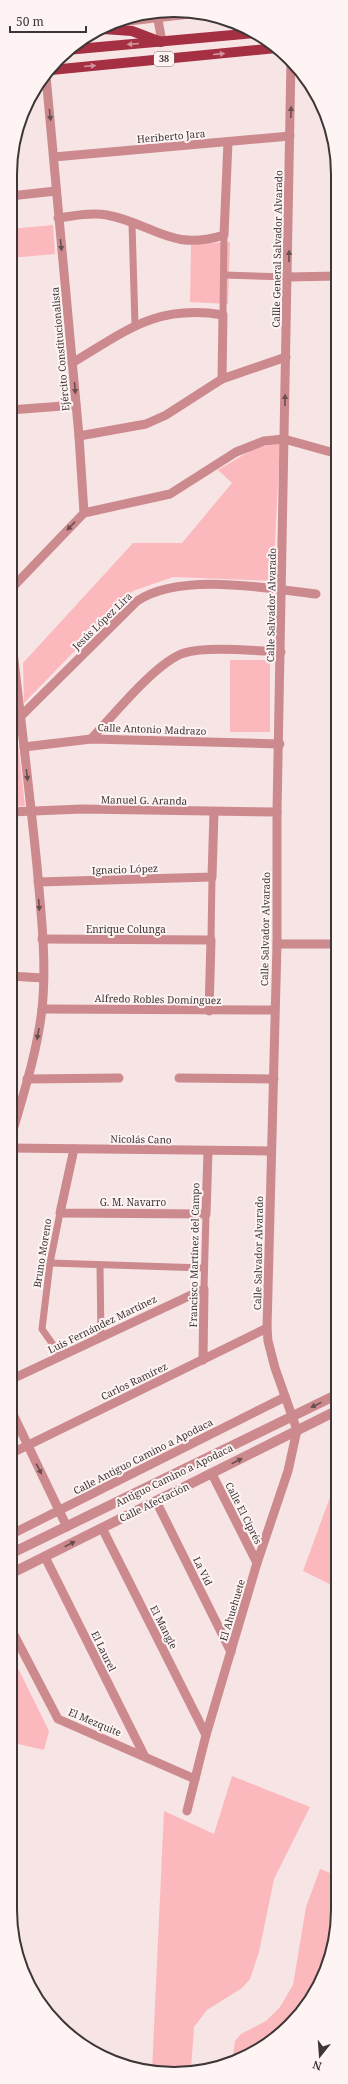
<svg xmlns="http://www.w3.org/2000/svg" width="348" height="2084" viewBox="0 0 348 2084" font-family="'Noto Serif',serif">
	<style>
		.green { fill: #fcb9bd }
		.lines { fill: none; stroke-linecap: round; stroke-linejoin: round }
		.pedestrian { stroke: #cc8a8e; stroke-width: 7 }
		.minor { stroke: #cc8a8e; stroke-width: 9 }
		.tertiary { stroke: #cc8a8e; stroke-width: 10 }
		.primary { stroke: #a52f43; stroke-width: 10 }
		.oneway { fill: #d2929c }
		.oneway2 { fill: #684f50 }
		.labels { text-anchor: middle; stroke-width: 4; stroke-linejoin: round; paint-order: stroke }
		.shield { fill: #fff4f4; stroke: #776f6f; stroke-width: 1 }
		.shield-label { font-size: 9px; font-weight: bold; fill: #3d3636 }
		.street-label { font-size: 10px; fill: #3d3636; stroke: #fff4f4 }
		.rim { fill: none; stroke: #3d3636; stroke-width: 2 }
	</style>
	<rect width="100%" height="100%" fill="#f7e4e5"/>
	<!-- green -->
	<g class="green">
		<polygon points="53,225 55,254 10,258 10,229"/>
		<polygon points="230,242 228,304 190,302 191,244"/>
		<polygon points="280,443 273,581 173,577 133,591 24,703 23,663 133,543 182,543 232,483 218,470 255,448"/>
		<rect x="230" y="660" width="40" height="72"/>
		<polygon points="10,671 25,806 10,807"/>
		<polygon points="337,1478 338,1478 338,1588 303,1571"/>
		<polygon points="10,1652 49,1731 44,1750 10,1742"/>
		<polygon points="232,1776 310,1807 274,1879 259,1952 250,1979 242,1988 207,2010 194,2027 191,2070 164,2074 152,2071 164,1811 214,1834"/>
		<polygon points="320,1869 338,1876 338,1921 321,1983 282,2033 232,2062 235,2041 241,2034 266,2021 280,2007 293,1985 306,1907"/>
	</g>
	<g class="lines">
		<!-- pedestrian -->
		<g class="pedestrian">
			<polyline points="132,224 135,325"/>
			<polyline points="224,275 288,277"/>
			<polyline points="223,315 224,235"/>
			<polyline points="211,940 212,877"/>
			<polyline points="60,1213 50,1263 42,1329 61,1356"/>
			<polyline points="50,1263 204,1268"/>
			<polyline points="100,1265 101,1337"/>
			<polyline points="204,1289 206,1214"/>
		</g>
		<!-- minor -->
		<g class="minor">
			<polyline points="157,14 162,42"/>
			<polyline points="54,157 290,136"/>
			<polyline points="10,196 56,191"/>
			<path d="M58 218C74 216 91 212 107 215 154 224 171 252 224 235L228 142"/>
			<polyline points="288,277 338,276"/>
			<path d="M72 363C126 331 156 304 223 315L222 379"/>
			<polyline points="10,410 76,405"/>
			<polyline points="79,436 146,424 166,415 222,379 286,357"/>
			<polyline points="84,513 170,494 236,452 264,441 284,439 338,454"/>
			<polyline points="10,590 84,513 79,436 46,76"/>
			<path d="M21 716 137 601C180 572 265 588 316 594"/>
			<path d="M91 739C113 716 156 662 184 653 207 646 256 651 281 652"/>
			<polyline points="24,747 91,739 280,744"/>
			<polyline points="10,812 82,809 277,812"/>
			<polyline points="38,882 212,877 214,812"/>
			<polyline points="42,939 211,940 209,1011"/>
			<polyline points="277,944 338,944"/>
			<polyline points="10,976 43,978"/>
			<polyline points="42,1009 274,1010"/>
			<polyline points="179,1078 274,1079"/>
			<polyline points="27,1079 119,1078"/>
			<path d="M10 1141C22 1098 37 1054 42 1009 47 962 41 913 37 866 29 786 19 705 10 625"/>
			<polyline points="10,1148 271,1151"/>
			<polyline points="74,1149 60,1213 206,1214 208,1151"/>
			<polyline points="10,1380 204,1289 203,1360"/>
			<polyline points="10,1408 67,1527"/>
			<polyline points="10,1454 267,1328"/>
			<polyline points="212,1474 257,1563"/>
			<polyline points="156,1501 231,1652"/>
			<polyline points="102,1528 206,1735"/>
			<polyline points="10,1535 285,1397"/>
			<polyline points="45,1557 144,1755"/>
			<polyline points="10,1627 58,1719 195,1779"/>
			<polyline points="187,1811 206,1735 257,1563 288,1471 297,1430 275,1368 268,1341 267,1328 277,944 277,812 291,60"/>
		</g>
		<!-- tertiary -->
		<g class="tertiary">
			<polyline points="116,22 194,13"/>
			<polyline points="10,1554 338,1394"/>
			<polyline points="10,1574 338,1410"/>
		</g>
		<!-- primary -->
		<g class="primary">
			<polyline points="103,29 132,31 161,42"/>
			<polyline points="66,50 255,33"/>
			<polyline points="51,70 277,48"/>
		</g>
	</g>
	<!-- one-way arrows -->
	<defs><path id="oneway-solid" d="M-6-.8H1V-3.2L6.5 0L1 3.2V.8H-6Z"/></defs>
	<g class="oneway">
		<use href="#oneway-solid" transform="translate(133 44) rotate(175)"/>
		<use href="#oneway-solid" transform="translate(219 54) rotate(-5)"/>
		<use href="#oneway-solid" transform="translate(90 66) rotate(-5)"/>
	</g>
	<g class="oneway2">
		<use href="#oneway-solid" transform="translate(291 112) rotate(-89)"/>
		<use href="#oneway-solid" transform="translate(50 115) rotate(84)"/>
		<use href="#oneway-solid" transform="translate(61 245) rotate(84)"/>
		<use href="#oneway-solid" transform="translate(289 256) rotate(-89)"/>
		<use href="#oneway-solid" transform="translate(75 388) rotate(85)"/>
		<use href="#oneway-solid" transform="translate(285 400) rotate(-89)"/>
		<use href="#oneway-solid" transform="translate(71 526) rotate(134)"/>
		<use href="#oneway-solid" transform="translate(27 775) rotate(83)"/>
		<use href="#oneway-solid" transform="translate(39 905) rotate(86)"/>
		<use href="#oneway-solid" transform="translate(38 1034) rotate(100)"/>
		<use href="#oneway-solid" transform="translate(316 1405) rotate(154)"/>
		<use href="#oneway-solid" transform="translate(237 1461) rotate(-27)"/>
		<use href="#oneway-solid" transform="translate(39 1469) rotate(63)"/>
		<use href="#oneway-solid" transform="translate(70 1544) rotate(-27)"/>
	</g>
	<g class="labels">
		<!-- shield labels -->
		<rect class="shield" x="154" y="52" width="20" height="14" rx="3"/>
		<g class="shield-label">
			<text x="164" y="62">38</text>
		</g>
		<!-- street labels -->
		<g class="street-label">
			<text transform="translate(171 136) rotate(-5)" y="4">Heriberto Jara</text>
			<text transform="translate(277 249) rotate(-89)" y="4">Callle General Salvador Alvarado</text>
			<text transform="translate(60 349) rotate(-95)" y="4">Ejército Constitucionalista</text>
			<text transform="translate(271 605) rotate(-89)" y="4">Calle Salvador Alvarado</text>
			<text transform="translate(102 621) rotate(-44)" y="4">Jesús López Lira</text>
			<text transform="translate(152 729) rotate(2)" y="4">Calle Antonio Madrazo</text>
			<text transform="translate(144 800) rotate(1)" y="4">Manuel G. Aranda</text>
			<text transform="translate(125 869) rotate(-2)" y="4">Ignacio López</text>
			<text x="126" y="933">Enrique Colunga</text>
			<text transform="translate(265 929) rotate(-89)" y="4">Calle Salvador Alvarado</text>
			<text transform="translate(158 999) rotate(1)" y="4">Alfredo Robles Domínguez</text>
			<text transform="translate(141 1139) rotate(1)" y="4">Nicolás Cano</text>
			<text x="133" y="1206">G. M. Navarro</text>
			<text transform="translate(42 1253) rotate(-81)" y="4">Bruno Moreno</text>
			<text transform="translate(258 1253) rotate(-89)" y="4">Calle Salvador Alvarado</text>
			<text transform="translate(194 1255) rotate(-89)" y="4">Francisco Martínez del Campo</text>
			<text transform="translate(102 1324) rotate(-26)" y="4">Luis Fernández Martínez</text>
			<text transform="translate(134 1381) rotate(-26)" y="4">Carlos Ramírez</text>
			<text transform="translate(143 1456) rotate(-27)" y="4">Calle Antiguo Camino a Apodaca</text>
			<text transform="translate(174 1475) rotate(-26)" y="4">Antiguo Camino a Apodaca</text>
			<text transform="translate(154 1502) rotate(-26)" y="4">Calle Afectación</text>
			<text transform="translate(244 1513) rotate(63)" y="4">Calle El Ciprés</text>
			<text transform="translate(203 1571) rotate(64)" y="4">La Vid</text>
			<text transform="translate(232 1610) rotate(-73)" y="4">El Ahuehuete</text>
			<text transform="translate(164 1627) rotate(63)" y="4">El Mangle</text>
			<text transform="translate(104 1651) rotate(64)" y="4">El Laurel</text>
			<text transform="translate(95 1722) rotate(23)" y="4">El Mezquite</text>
		</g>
	</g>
	<!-- crop -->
	<path d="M0 0H348V2084H0ZM174 17H174A157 157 0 0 1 331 174V1910A157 157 0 0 1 174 2067H174A157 157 0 0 1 17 1910V174A157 157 0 0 1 174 17Z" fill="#fff4f4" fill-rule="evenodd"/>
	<path class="rim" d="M174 17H174A157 157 0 0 1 331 174V1910A157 157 0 0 1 174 2067H174A157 157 0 0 1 17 1910V174A157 157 0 0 1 174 17Z"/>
	<!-- north arrow -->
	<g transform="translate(320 2056) rotate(197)" stroke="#fff4f4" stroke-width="3" paint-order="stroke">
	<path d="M0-3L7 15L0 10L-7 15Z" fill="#3d3636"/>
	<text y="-6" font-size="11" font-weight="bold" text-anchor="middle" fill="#3d3636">N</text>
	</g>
	<!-- scale -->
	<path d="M10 26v6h76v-6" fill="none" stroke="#3d3636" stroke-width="2"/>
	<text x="16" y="26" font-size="12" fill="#3d3636" stroke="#fff4f4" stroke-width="3" paint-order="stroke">50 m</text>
</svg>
